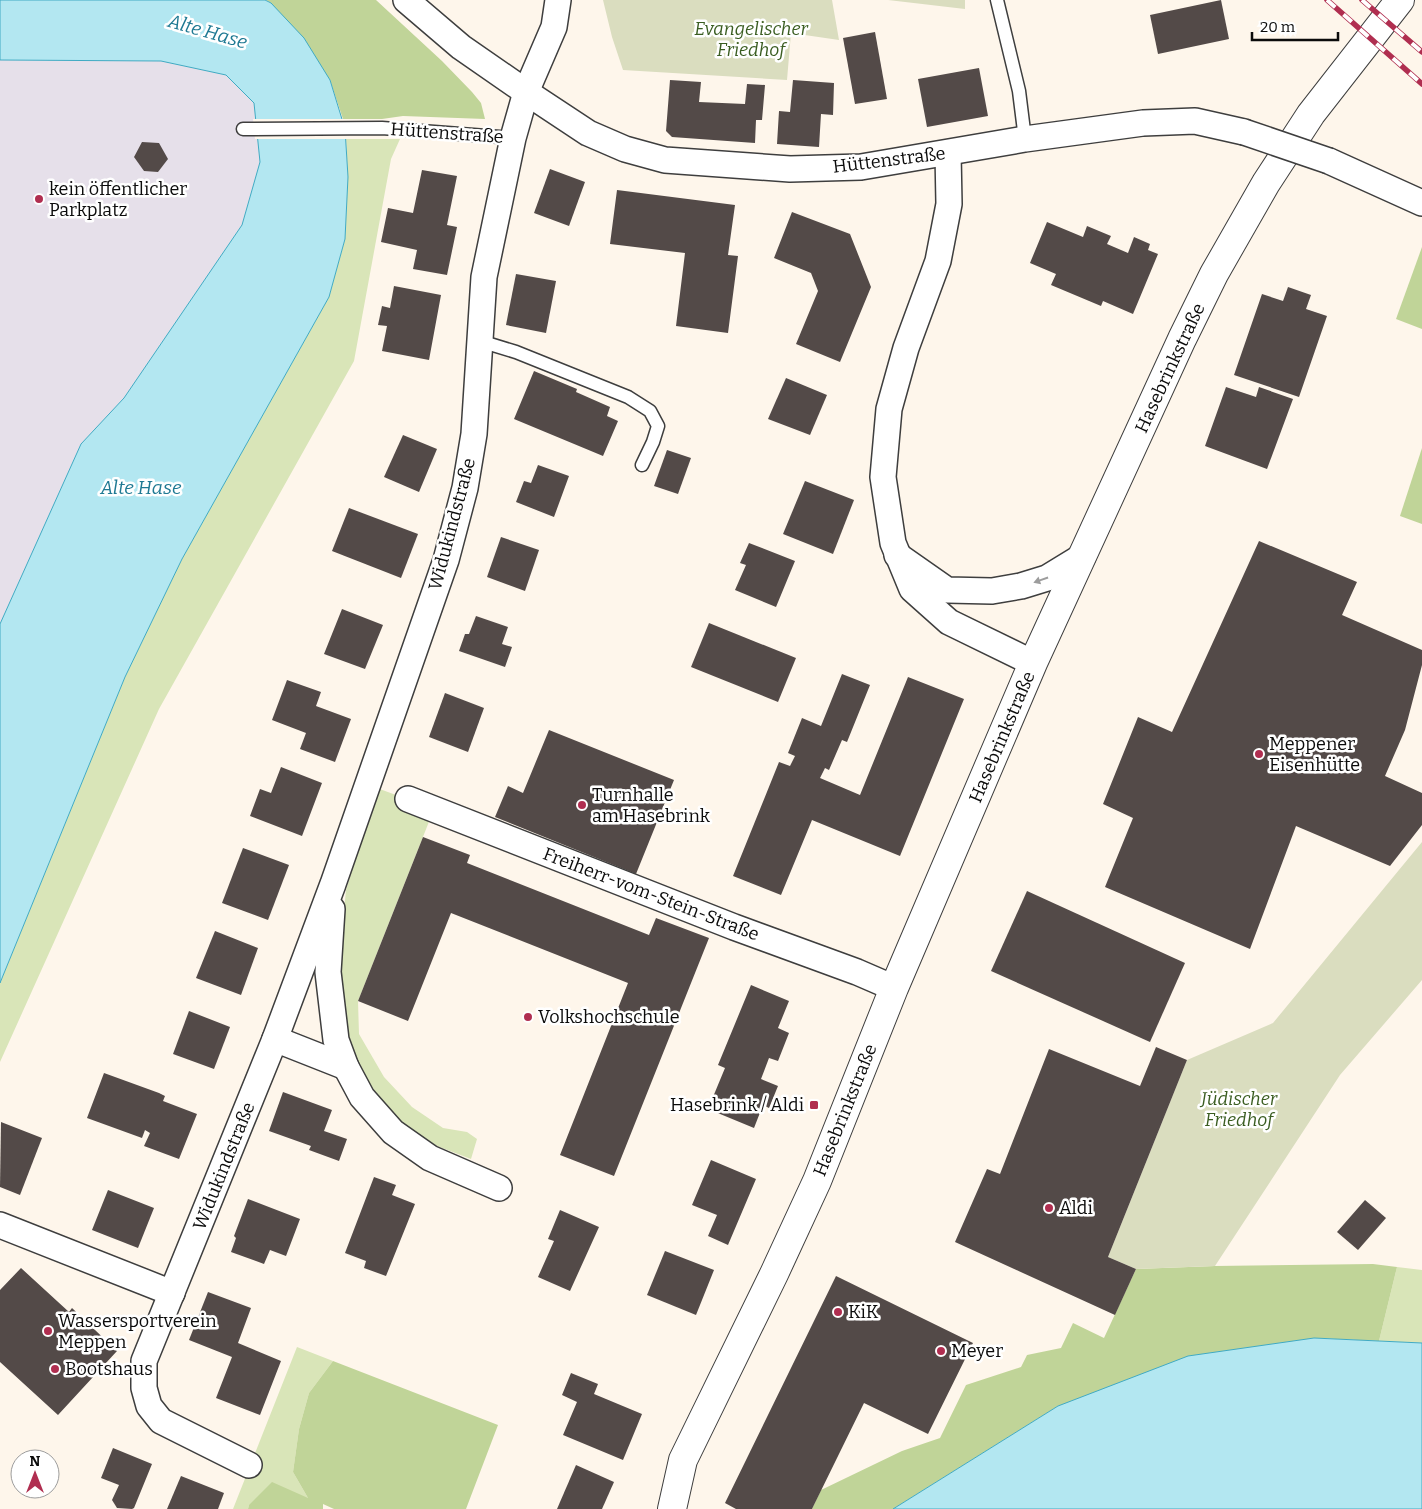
<svg xmlns="http://www.w3.org/2000/svg" width="1422" height="1509" viewBox="0 0 1422 1509" font-family="Bitter,serif">
	<style>
		.industrial { fill: #e6e0ea }
		.green { fill: #d9e5b8 }
		.forest { fill: #c0d498 }
		.cemetery { fill: #daddbf }
		.water { fill: #b3e7f1; stroke: #40aac3 }
		.pier { fill: #fef6eb }
		.building { fill: #534a48 }
		.lines { fill: none; stroke-linecap: round; stroke-linejoin: round }
		.service-casing { stroke: #3e3e3e; stroke-width: 15 }
		.minor-casing { stroke: #3e3e3e; stroke-width: 28 }
		.tertiary-casing { stroke: #3e3e3e; stroke-width: 30 }
		.service { stroke: #fff; stroke-width: 12 }
		.minor { stroke: #fff; stroke-width: 25 }
		.tertiary { stroke: #fff; stroke-width: 28 }
		.rail-casing { stroke: #b02e50; stroke-width: 5.5 }
		.rail { stroke: #fff; stroke-width: 4; stroke-dasharray: 11; stroke-linecap: butt }
		.minor-bridge-casing { stroke: #3e3e3e; stroke-width: 28; stroke-linecap: butt }
		.minor-bridge { stroke: #fff; stroke-width: 25 }
		.oneway { fill: #9d9d9d }
		.poi-dot { fill: #b02e50; stroke: #fff; stroke-width: 2 }
		.labels { text-anchor: middle; stroke-width: 5; stroke-linejoin: round; paint-order: stroke }
		.park-label { font-size: 18px; font-style: italic; fill: #3a5d21; stroke: #fff }
		.street-label { font-size: 18px; fill: #0b0b0b; stroke: #fff }
		.poi-label { font-size: 18px; fill: #0b0b0b; stroke: #fff; text-anchor: start }
		.water-label { font-size: 19px; font-style: italic; fill: #1f7993; stroke: #fff }
	</style>
	<rect width="100%" height="100%" fill="#fef6eb"/>
	<!-- industrial -->
	<polygon class="industrial" points="0,60 161,61 226,75 254,102 260,162 242,225 124,398 81,444 0,624"/>
	<!-- green -->
	<g class="green">
		<polygon points="346,139 400,139 391,159 354,361 159,709 0,1062 0,983 125,677 182,559 329,297 345,239 348,177"/>
		<polygon points="377,788 434,809 358,1001 359,1034 384,1077 412,1107 443,1128 467,1132 477,1139 471,1159 437,1146 409,1130 384,1104 363,1077 352,1054 344,1022 339,964 346,890"/>
		<polygon points="1397,1267 1422,1270 1422,1343 1379,1341"/>
		<polygon points="297,1347 333,1361 309,1393 299,1429 293,1472 308,1498 249,1505 248,1509 233,1509"/>
	</g>
	<!-- forest -->
	<g class="forest">
		<polygon points="266,0 376,0 442,61 472,92 481,103 485,119 403,116 382,119 343,119 330,80 271,3"/>
		<polygon points="1422,247 1422,329 1396,319"/>
		<polygon points="1422,448 1422,524 1400,516"/>
		<polygon points="1373,1264 1397,1267 1379,1341 1314,1338 1058,1406 893,1509 812,1509 821,1490 902,1451 940,1438 966,1385 1021,1367 1027,1355 1061,1348 1073,1323 1104,1338 1136,1269 1215,1266"/>
		<polygon points="333,1361 498,1425 466,1509 334,1509 323,1504 323,1509 248,1509 249,1505 272,1482 308,1498 293,1472 299,1429 309,1393"/>
	</g>
	<!-- cemetery -->
	<g class="cemetery">
		<polygon points="603,0 832,0 839,40 791,33 787,80 623,70 612,37"/>
		<polygon points="888,0 965,0 965,9"/>
		<polygon points="1422,842 1422,980 1340,1075 1215,1266 1136,1269 1108,1257 1187,1060 1273,1023"/>
	</g>
	<!-- water -->
	<g class="water">
		<polygon points="0,0 265,0 271,3 304,38 330,80 345,129 348,177 345,239 329,297 182,559 125,677 0,983 0,624 81,444 124,398 242,225 260,162 254,103 226,75 161,61 0,60"/>
		<polygon points="1314,1338 1422,1343 1422,1509 893,1509 1058,1406 1188,1356"/>
	</g>
	<!-- pier -->
	<polygon class="pier" points="253,119 346,119 348,139 255,139"/>
	<!-- building -->
	<g class="building">
		<polygon points="1221,0 1229,39 1158,54 1150,15"/>
		<polygon points="875,32 887,99 855,104 843,38"/>
		<polygon points="979,68 988,116 927,127 918,79"/>
		<polygon points="670,80 701,82 699,102 745,104 747,84 765,85 762,120 756,120 755,143 672,137 666,131"/>
		<polygon points="793,80 834,83 833,115 821,114 819,147 777,144 779,111 790,112"/>
		<polygon points="142,142 159,143 168,159 158,172 144,171 134,157"/>
		<polygon points="550,169 585,182 569,226 534,213"/>
		<polygon points="422,170 457,176 447,225 457,227 447,275 413,269 417,250 381,242 388,208 413,213"/>
		<polygon points="617,190 735,205 728,255 738,256 728,333 676,326 685,253 610,244"/>
		<polygon points="792,212 850,234 871,287 840,362 796,344 818,291 811,273 774,258"/>
		<polygon points="1047,222 1083,237 1087,226 1111,236 1107,244 1128,253 1134,237 1150,244 1148,250 1158,254 1133,314 1103,301 1101,306 1051,285 1056,274 1030,263"/>
		<polygon points="516,274 556,281 546,333 506,325"/>
		<polygon points="394,286 441,295 429,360 382,351 387,326 378,325 382,306 390,308"/>
		<polygon points="1288,287 1311,295 1306,309 1327,316 1299,397 1234,375 1262,294 1283,301"/>
		<polygon points="534,371 577,389 576,392 610,407 607,416 618,421 603,456 514,419"/>
		<polygon points="786,378 827,395 810,435 768,419"/>
		<polygon points="1226,387 1256,397 1259,387 1293,399 1267,469 1205,446"/>
		<polygon points="403,435 437,449 419,492 384,477"/>
		<polygon points="667,450 691,458 678,494 654,486"/>
		<polygon points="538,465 569,476 554,517 516,502 524,481 531,483"/>
		<polygon points="805,481 854,500 833,554 783,534"/>
		<polygon points="349,508 418,534 401,578 332,551"/>
		<polygon points="501,537 539,550 525,591 487,577"/>
		<polygon points="1259,541 1357,582 1342,615 1422,650 1422,665 1405,730 1385,776 1422,793 1422,825 1390,866 1296,826 1250,949 1105,887 1133,818 1103,804 1138,717 1172,732"/>
		<polygon points="749,543 795,561 776,607 735,590 746,565 740,563"/>
		<polygon points="342,609 383,625 365,669 324,654"/>
		<polygon points="476,616 508,627 502,644 512,647 505,667 459,651 465,634 469,634"/>
		<polygon points="709,623 796,658 778,702 691,667"/>
		<polygon points="842,674 870,685 847,742 842,740 829,770 825,768 820,778 860,795 908,677 964,699 900,856 812,820 781,895 733,876 779,762 790,766 795,756 788,753 802,718 821,726"/>
		<polygon points="287,680 321,692 316,706 351,719 335,762 300,749 306,733 272,720"/>
		<polygon points="445,693 484,708 468,752 429,737"/>
		<polygon points="549,730 674,780 636,874 495,817 508,786 523,793"/>
		<polygon points="281,767 322,783 302,836 250,816 260,789 271,793"/>
		<polygon points="423,837 470,855 467,863 649,935 656,918 709,938 614,1176 560,1155 628,983 451,913 408,1021 358,1001"/>
		<polygon points="243,848 289,865 268,920 222,903"/>
		<polygon points="1027,891 1185,963 1150,1042 991,971"/>
		<polygon points="215,931 258,948 241,995 196,978"/>
		<polygon points="751,985 789,1001 778,1028 789,1033 778,1061 769,1058 761,1079 778,1086 769,1108 763,1105 754,1128 708,1109 725,1068 718,1065"/>
		<polygon points="189,1011 230,1027 214,1069 173,1054"/>
		<polygon points="1156,1047 1187,1060 1108,1257 1136,1269 1115,1315 955,1242 987,1169 1000,1174 1049,1049 1140,1086"/>
		<polygon points="104,1073 159,1093 165,1096 163,1101 197,1114 179,1159 144,1146 150,1133 145,1130 142,1138 87,1118"/>
		<polygon points="283,1092 332,1110 324,1131 347,1139 339,1161 309,1150 311,1146 269,1131"/>
		<polygon points="1,1122 42,1138 20,1195 0,1187"/>
		<polygon points="711,1160 756,1179 728,1245 708,1236 717,1215 692,1205"/>
		<polygon points="374,1177 396,1185 392,1195 415,1204 386,1276 364,1268 366,1261 345,1253"/>
		<polygon points="108,1190 154,1208 138,1248 92,1230"/>
		<polygon points="248,1199 300,1219 286,1256 270,1250 264,1264 231,1252 236,1238 234,1236"/>
		<polygon points="1365,1200 1386,1218 1358,1250 1337,1232"/>
		<polygon points="560,1210 599,1227 570,1291 538,1277 554,1241 548,1239"/>
		<polygon points="665,1251 714,1270 696,1315 647,1295"/>
		<polygon points="21,1268 69,1312 72,1308 117,1351 58,1415 0,1362 0,1290"/>
		<polygon points="836,1276 973,1343 928,1434 864,1403 812,1509 736,1509 725,1503"/>
		<polygon points="208,1292 251,1308 238,1343 281,1361 260,1415 216,1398 232,1357 189,1340"/>
		<polygon points="571,1373 598,1384 594,1394 642,1414 623,1460 563,1435 577,1402 562,1395"/>
		<polygon points="113,1448 152,1464 134,1508 132,1509 117,1508 112,1500 119,1485 101,1478"/>
		<polygon points="576,1465 614,1482 602,1509 557,1509"/>
		<polygon points="181,1476 224,1493 218,1509 167,1509"/>
	</g>
	<g class="lines">
		<defs>
			<g id="service">
				<polyline points="997,0 1019,91 1025,139"/>
				<polyline points="243,129 382,128 513,138"/>
				<polyline points="480,341 516,352 628,397 650,411 658,426 653,442 642,465"/>
			</g>
			<g id="minor">
				<polyline points="406,0 461,47 526,92 588,133 625,149 665,160 790,169 861,167 1025,139 1143,123 1195,121 1244,132"/>
				<polyline points="948,153 949,204 938,261 906,348 889,409 883,477 893,543 912,589 949,622 1033,663"/>
				<polyline points="1329,161 1422,203"/>
				<polyline points="897,555 947,590 992,591 1021,586 1047,578 1083,556"/>
				<polyline points="408,799 734,927 857,972 894,988"/>
				<polyline points="332,909 328,972 336,1040 346,1067 362,1097 393,1132 430,1158 499,1188"/>
				<polyline points="275,1039 346,1067"/>
				<polyline points="0,1225 172,1293"/>
				<polyline points="249,1465 161,1421 149,1406 144,1388 144,1361 275,1039 333,884 446,560 465,488 474,434 484,277 513,138 526,92 554,27 558,0"/>
			</g>
			<polyline id="tertiary" points="672,1509 683,1460 774,1274 817,1181 894,988 1033,663 1182,339 1214,274 1266,183 1311,114 1400,0"/>
		</defs>
		<!-- service casing -->
		<use href="#service" class="service-casing"/>
		<!-- minor casing -->
		<use href="#minor" class="minor-casing"/>
		<!-- tertiary casing -->
		<use href="#tertiary" class="tertiary-casing"/>
		<!-- service -->
		<use href="#service" class="service"/>
		<!-- minor -->
		<use href="#minor" class="minor"/>
		<!-- tertiary -->
		<use href="#tertiary" class="tertiary"/>
		<defs>
			<g id="rail">
				<polyline points="1327,0 1422,84"/>
				<polyline points="1362,0 1422,52"/>
			</g>
		</defs>
		<!-- rail casing -->
		<use href="#rail" class="rail-casing"/>
		<!-- rail -->
		<use href="#rail" class="rail"/>
		<defs>
			<polyline id="minor-bridge" points="1244,132 1329,161"/>
		</defs>
		<!-- minor-bridge casing -->
		<use href="#minor-bridge" class="minor-bridge-casing"/>
		<!-- minor-bridge -->
		<use href="#minor-bridge" class="minor-bridge"/>
	</g>
	<!-- one-way arrows -->
	<defs><path id="oneway-solid" d="M-6-.8H1V-3.2L6.5 0L1 3.2V.8H-6Z" transform="scale(1.25)"/></defs>
	<use class="oneway" href="#oneway-solid" transform="translate(1041 580) rotate(161)"/>
	<!-- markers -->
	<g class="poi-dot">
		<circle cx="39" cy="199" r="5"/>
		<circle cx="1259" cy="754" r="5"/>
		<circle cx="582" cy="805" r="5"/>
		<circle cx="528" cy="1017" r="5"/>
		<rect x="809" y="1100" width="10" height="10" rx="2.5"/>
		<circle cx="1049" cy="1208" r="5"/>
		<circle cx="838" cy="1312" r="5"/>
		<circle cx="48" cy="1331" r="5"/>
		<circle cx="941" cy="1351" r="5"/>
		<circle cx="55" cy="1369" r="5"/>
	</g>
	<g class="labels">
		<!-- park labels -->
		<g class="park-label">
			<text x="751" y="35">Evangelischer<tspan x="751" dy="21">Friedhof</tspan></text>
			<text x="1239" y="1105">Jüdischer<tspan x="1239" dy="21">Friedhof</tspan></text>
		</g>
		<!-- street labels -->
		<g class="street-label">
			<text transform="translate(447 133) rotate(4)" y="6">Hüttenstraße</text>
			<text transform="translate(889 160) rotate(-7)" y="6">Hüttenstraße</text>
			<text transform="translate(1170 368) rotate(-65)" y="6">Hasebrinkstraße</text>
			<text transform="translate(452 524) rotate(-75)" y="6">Widukindstraße</text>
			<text transform="translate(1002 737) rotate(-67)" y="6">Hasebrinkstraße</text>
			<text transform="translate(651 894) rotate(21)" y="6">Freiherr-vom-Stein-Straße</text>
			<text transform="translate(845 1110) rotate(-68)" y="6">Hasebrinkstraße</text>
			<text transform="translate(224 1166) rotate(-68)" y="6">Widukindstraße</text>
		</g>
		<!-- poi labels -->
		<g class="poi-label">
			<text x="49" y="195">kein öffentlicher<tspan x="49" dy="21">Parkplatz</tspan></text>
			<text x="1269" y="750">Meppener<tspan x="1269" dy="21">Eisenhütte</tspan></text>
			<text x="592" y="801">Turnhalle<tspan x="592" dy="21">am Hasebrink</tspan></text>
			<text x="538" y="1023">Volkshochschule</text>
			<text x="804" y="1111" text-anchor="end">Hasebrink / Aldi</text>
			<text x="1059" y="1214">Aldi</text>
			<text x="848" y="1318">KiK</text>
			<text x="58" y="1327">Wassersportverein<tspan x="58" dy="21">Meppen</tspan></text>
			<text x="951" y="1357">Meyer</text>
			<text x="65" y="1375">Bootshaus</text>
		</g>
		<!-- water labels -->
		<g class="water-label">
			<text transform="translate(208 31) rotate(16)" y="7">Alte Hase</text>
			<text x="141" y="494">Alte Hase</text>
		</g>
	</g>
	<!-- north arrow -->
	<g transform="translate(35 1474)"><circle r="24" fill="#ffffff" stroke="#9d9d9d"/>
	<path d="M0-4L9 19L0 12L-9 19Z" fill="#b02e50"/>
	<text y="-8" font-size="14" font-weight="bold" text-anchor="middle" fill="#0b0b0b">N</text>
	</g>
	<!-- scale -->
	<path d="M1252 32v8h86v-8" fill="none" stroke="#0b0b0b" stroke-width="2.5"/>
	<text x="1260" y="32" font-size="15" fill="#0b0b0b" stroke="#ffffff" stroke-width="4" paint-order="stroke">20 m</text>
</svg>
